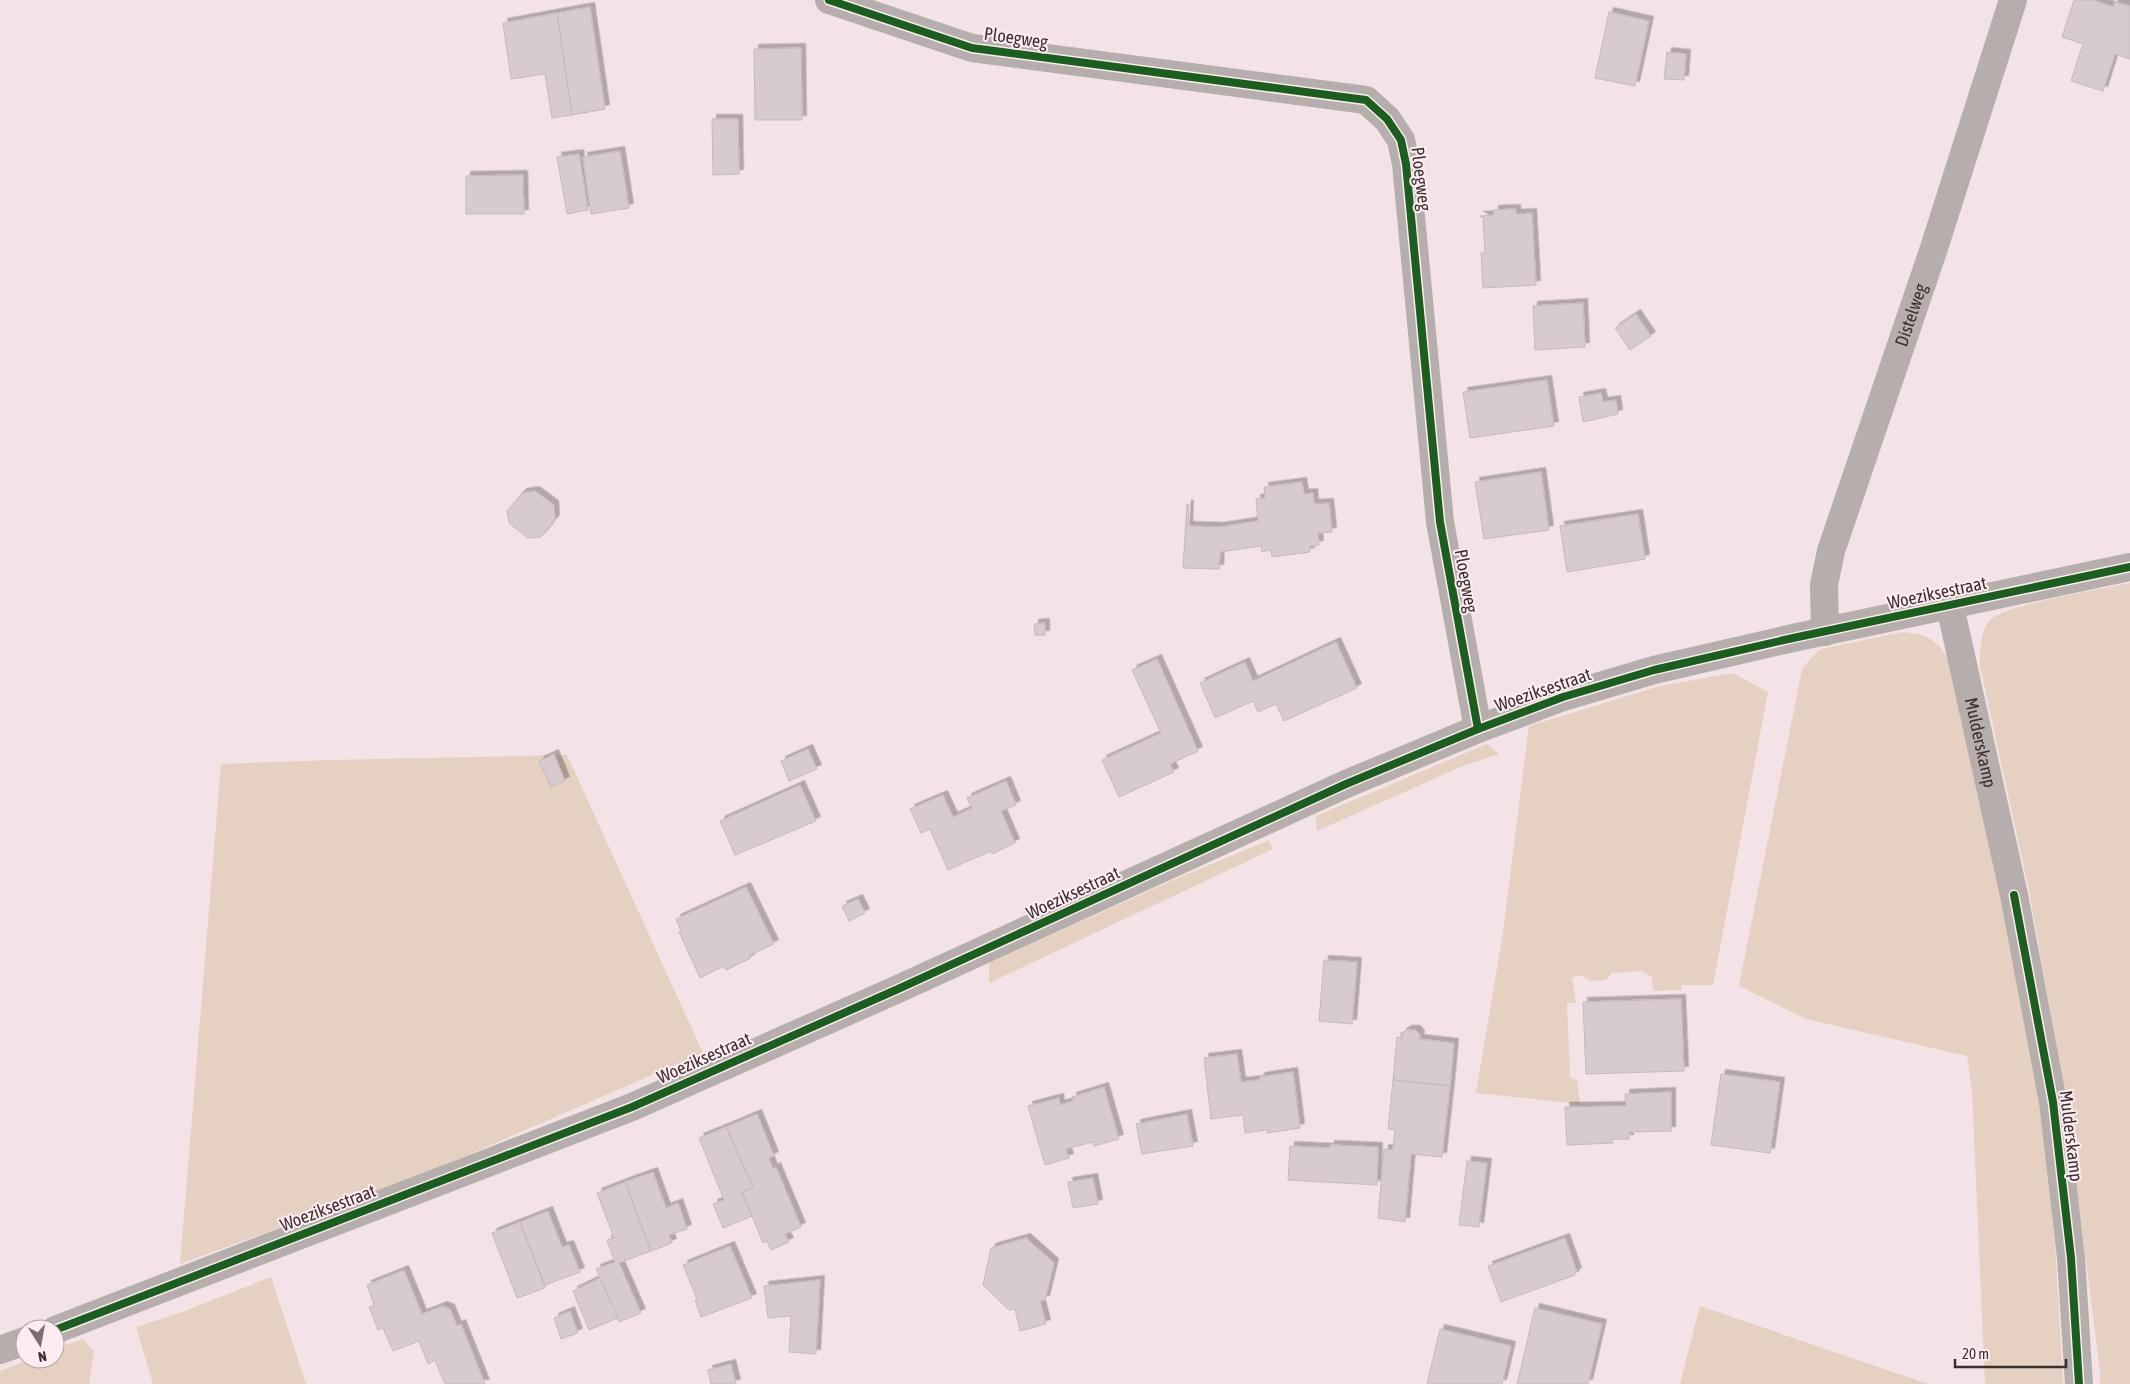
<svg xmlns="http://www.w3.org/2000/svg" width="2130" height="1384" viewBox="0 0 2130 1384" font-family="'Asap Condensed',sans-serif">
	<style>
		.green { fill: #e6d0c2 }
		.building { fill: #d8cbd0; stroke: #c6b9be; filter: url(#shadow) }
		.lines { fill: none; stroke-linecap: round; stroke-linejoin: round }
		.minor { stroke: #b5aead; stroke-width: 28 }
		.cycleway-casing { stroke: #fdedf0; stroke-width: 11 }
		.cycleway { stroke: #1b5e20; stroke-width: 8 }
		.labels { text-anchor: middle; stroke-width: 4; stroke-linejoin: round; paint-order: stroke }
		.street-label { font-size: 18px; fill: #3d2f31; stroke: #fdedf0 }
	</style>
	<defs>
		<filter id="shadow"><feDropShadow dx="4.5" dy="-4.5" stdDeviation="0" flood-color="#0004"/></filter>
	</defs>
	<rect width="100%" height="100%" fill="#f3e3e6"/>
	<!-- green -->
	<g class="green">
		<path d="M2130 583V1384H2100V1371L2064 1088 2029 891 1980 666C1980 653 1980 629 1991 619 2008 604 2103 589 2130 583Z"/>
		<path d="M1903 632C1927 635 1935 638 1949 659L2032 1040 2055 1244 2063 1384H1985L1972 1091 1967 1056 1806 1019 1739 986 1802 669 1811 658 1821 649Z"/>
		<polygon points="1733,673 1768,692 1713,985 1682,985 1681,990 1653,991 1652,977 1643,971 1612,973 1606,980 1591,981 1579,975 1572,978 1576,1003 1567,1003 1570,1077 1577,1080 1580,1104 1476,1093 1503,933 1529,726 1660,686"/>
		<polygon points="1487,744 1499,754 1463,766 1317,831 1316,816"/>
		<polygon points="567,755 703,1053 410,1180 180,1264 221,764 331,760"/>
		<polygon points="1269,840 1273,849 989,983 989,963 1178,878"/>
		<polygon points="271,1277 306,1384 153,1384 136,1327 185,1311"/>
		<polygon points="1700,1306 1928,1384 1680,1384"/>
		<polygon points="83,1339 94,1352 89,1384 0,1384 0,1371 30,1359 55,1359 55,1349"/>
	</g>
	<!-- building -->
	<g class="building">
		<polygon points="2074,0 2093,0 2113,7 2115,2 2130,6 2130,59 2115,54 2103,91 2071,81 2083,44 2062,37"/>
		<polygon points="590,7 605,109 572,115 557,13"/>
		<polygon points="1609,12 1649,21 1635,86 1595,78"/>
		<polygon points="557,13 572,115 552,118 545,74 511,79 503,23"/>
		<polygon points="801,48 802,120 755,120 754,49"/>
		<polygon points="1667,52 1686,54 1684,80 1664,79"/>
		<polygon points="712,119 738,119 739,174 713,175"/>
		<polygon points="620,151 629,208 591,214 583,157"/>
		<polygon points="579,154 588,210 567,214 557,157"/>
		<polygon points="523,175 524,214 466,214 466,176"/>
		<polygon points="1516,209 1516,214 1532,213 1536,285 1483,288 1481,253 1485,253 1483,217 1479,216 1494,215 1494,210"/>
		<polygon points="1583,303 1585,347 1535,350 1533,306"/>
		<polygon points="1636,314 1651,336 1630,350 1615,328"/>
		<polygon points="1547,380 1554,426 1470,438 1463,392"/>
		<polygon points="1601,393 1603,402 1616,400 1618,414 1583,422 1579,397"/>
		<polygon points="1541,472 1549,530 1484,539 1475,482"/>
		<polygon points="1302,482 1304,494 1313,493 1314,504 1329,503 1332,532 1318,533 1319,545 1310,546 1310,552 1272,557 1271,550 1262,552 1261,546 1220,552 1219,569 1183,568 1187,504 1189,505 1188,526 1219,527 1258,521 1256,499 1265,498 1264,487"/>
		<polygon points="535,491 554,505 555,519 541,537 528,538 509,523 507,511 522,493"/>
		<polygon points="1638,514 1645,559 1567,572 1560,526"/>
		<polygon points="1045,623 1045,635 1035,635 1034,624"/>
		<polygon points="1336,642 1357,688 1284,721 1276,704 1258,712 1253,701 1215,718 1200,683 1245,662 1253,681"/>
		<polygon points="1157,659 1198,751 1170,764 1174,772 1119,797 1102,760 1161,733 1132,670"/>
		<polygon points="808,749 817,769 789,781 781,761"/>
		<polygon points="554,754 565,781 551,787 539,761"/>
		<polygon points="1006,781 1016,805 1001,811 1015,843 992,854 991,851 948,870 930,829 921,833 910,809 943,795 953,817 972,808 967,798"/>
		<polygon points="800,785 816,821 735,855 720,821"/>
		<polygon points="746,887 774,944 749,955 751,958 726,970 724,966 700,978 679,932 681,931 676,919"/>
		<polygon points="858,899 865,913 849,921 842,906"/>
		<polygon points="1324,960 1357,962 1352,1024 1319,1021"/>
		<polygon points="1681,999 1684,1071 1586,1074 1583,1002"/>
		<polygon points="1407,1030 1416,1030 1420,1035 1419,1039 1454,1043 1450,1086 1393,1080 1397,1037 1402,1038 1402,1033"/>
		<polygon points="1237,1054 1241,1082 1260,1080 1260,1077 1293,1072 1300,1128 1267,1133 1267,1130 1245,1133 1243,1115 1211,1119 1204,1058"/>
		<polygon points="1721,1074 1780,1082 1770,1153 1711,1145"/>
		<polygon points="1393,1080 1450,1086 1442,1157 1411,1154 1405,1222 1378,1218 1384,1149 1393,1150 1395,1130 1388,1129"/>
		<polygon points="1104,1087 1119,1139 1094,1146 1093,1142 1066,1149 1069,1158 1045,1165 1028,1106 1059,1098 1060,1105 1073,1101 1072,1097"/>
		<polygon points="1671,1092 1671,1131 1629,1132 1629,1139 1612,1139 1613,1143 1567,1145 1565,1107 1626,1106 1625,1094"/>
		<polygon points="757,1114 774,1156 769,1158 773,1169 776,1167 801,1227 785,1234 789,1242 771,1250 767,1241 763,1243 742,1192 753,1187 726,1127"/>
		<polygon points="1187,1114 1193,1146 1142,1154 1136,1124"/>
		<polygon points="726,1127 753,1187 742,1192 752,1216 723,1228 713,1204 724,1200 699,1138"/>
		<polygon points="1330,1145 1378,1147 1377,1185 1288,1180 1290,1146 1330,1148"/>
		<polygon points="1467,1161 1487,1163 1479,1227 1459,1225"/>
		<polygon points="653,1172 666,1208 678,1203 687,1229 669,1235 672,1243 651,1251 625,1182"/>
		<polygon points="1093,1178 1098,1204 1073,1208 1068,1182"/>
		<polygon points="625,1182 651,1251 619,1263 641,1313 619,1322 596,1269 615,1262 607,1240 614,1238 597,1193"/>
		<polygon points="548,1211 562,1247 569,1245 580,1272 545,1285 520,1222"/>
		<polygon points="520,1222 545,1288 517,1298 492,1233"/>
		<polygon points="1026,1238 1054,1263 1045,1300 1040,1301 1046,1324 1020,1331 1015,1309 1009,1310 983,1285 991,1248"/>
		<polygon points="1565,1238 1577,1272 1574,1273 1575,1275 1501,1302 1488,1266"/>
		<polygon points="730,1246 752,1298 701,1317 695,1300 697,1299 683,1265"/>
		<polygon points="404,1270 422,1314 443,1306 450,1309 457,1326 461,1324 485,1384 445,1384 435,1360 428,1364 419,1341 393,1351 383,1328 378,1330 369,1307 374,1305 367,1285"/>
		<polygon points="600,1278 618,1318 589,1330 573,1291"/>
		<polygon points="820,1280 816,1354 789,1352 791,1316 768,1318 764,1286"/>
		<polygon points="1535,1308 1602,1324 1588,1384 1517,1384"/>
		<polygon points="570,1311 578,1333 561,1339 554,1318"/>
		<polygon points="1440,1329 1511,1346 1502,1384 1427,1384"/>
		<polygon points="731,1364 736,1384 711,1384 708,1370"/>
	</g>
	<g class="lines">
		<!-- minor -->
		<g class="minor">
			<polyline points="829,0 972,48 1366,100 1387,119 1401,140 1406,164 1440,522 1478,729"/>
			<path id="s1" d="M1950 606 2014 895 2053 1102 2071 1258 2079 1384"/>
			<path id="s2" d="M1825 632 1824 585 1831 551 1934 248 2013 0"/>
			<polyline points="55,1330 632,1107 898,989 1346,784 1478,729 1563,697 1654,670 1793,638 2130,567"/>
			<polyline points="0,1350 25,1341"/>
		</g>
		<defs>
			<g id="cycleway">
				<polyline points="829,0 972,48 1366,100 1387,119 1401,140 1406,164 1440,522 1478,729"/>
				<polyline points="2014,895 2053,1102 2071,1258 2079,1384"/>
				<polyline points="55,1330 632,1107 898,989 1346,784 1478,729 1563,697 1654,670 1793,638 2130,567"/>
			</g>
		</defs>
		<!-- cycleway casing -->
		<use href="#cycleway" class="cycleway-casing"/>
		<!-- cycleway -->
		<use href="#cycleway" class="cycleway"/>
	</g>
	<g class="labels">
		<!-- street labels -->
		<g class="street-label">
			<text transform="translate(1016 38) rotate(8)" y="6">Ploegweg</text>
			<text transform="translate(1421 179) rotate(83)" y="6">Ploegweg</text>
			<text dy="6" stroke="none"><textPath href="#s2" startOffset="331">Distelweg</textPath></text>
			<text transform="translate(1466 581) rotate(80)" y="6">Ploegweg</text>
			<text transform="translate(1937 593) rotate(-12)" y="6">Woeziksestraat</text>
			<text transform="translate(1543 690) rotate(-19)" y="6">Woeziksestraat</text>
			<text dy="6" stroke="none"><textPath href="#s1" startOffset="140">Mulderskamp</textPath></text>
			<text transform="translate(1073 893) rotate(-25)" y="6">Woeziksestraat</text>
			<text transform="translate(704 1058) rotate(-24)" y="6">Woeziksestraat</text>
			<text transform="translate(2071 1136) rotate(83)" y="6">Mulderskamp</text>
			<text transform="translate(328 1208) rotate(-21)" y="6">Woeziksestraat</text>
		</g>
	</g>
	<!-- north arrow -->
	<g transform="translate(40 1344) rotate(169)"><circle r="24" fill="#fdedf0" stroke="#b0a1a4"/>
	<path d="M0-4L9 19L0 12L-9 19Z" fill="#7d6e70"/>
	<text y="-8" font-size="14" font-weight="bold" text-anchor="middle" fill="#3d2f31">N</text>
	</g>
	<!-- scale -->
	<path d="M1955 1359v8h111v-8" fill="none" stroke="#3d2f31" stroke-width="2.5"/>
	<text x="1962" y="1359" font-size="15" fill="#3d2f31" stroke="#fdedf0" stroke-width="4" paint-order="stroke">20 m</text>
</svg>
